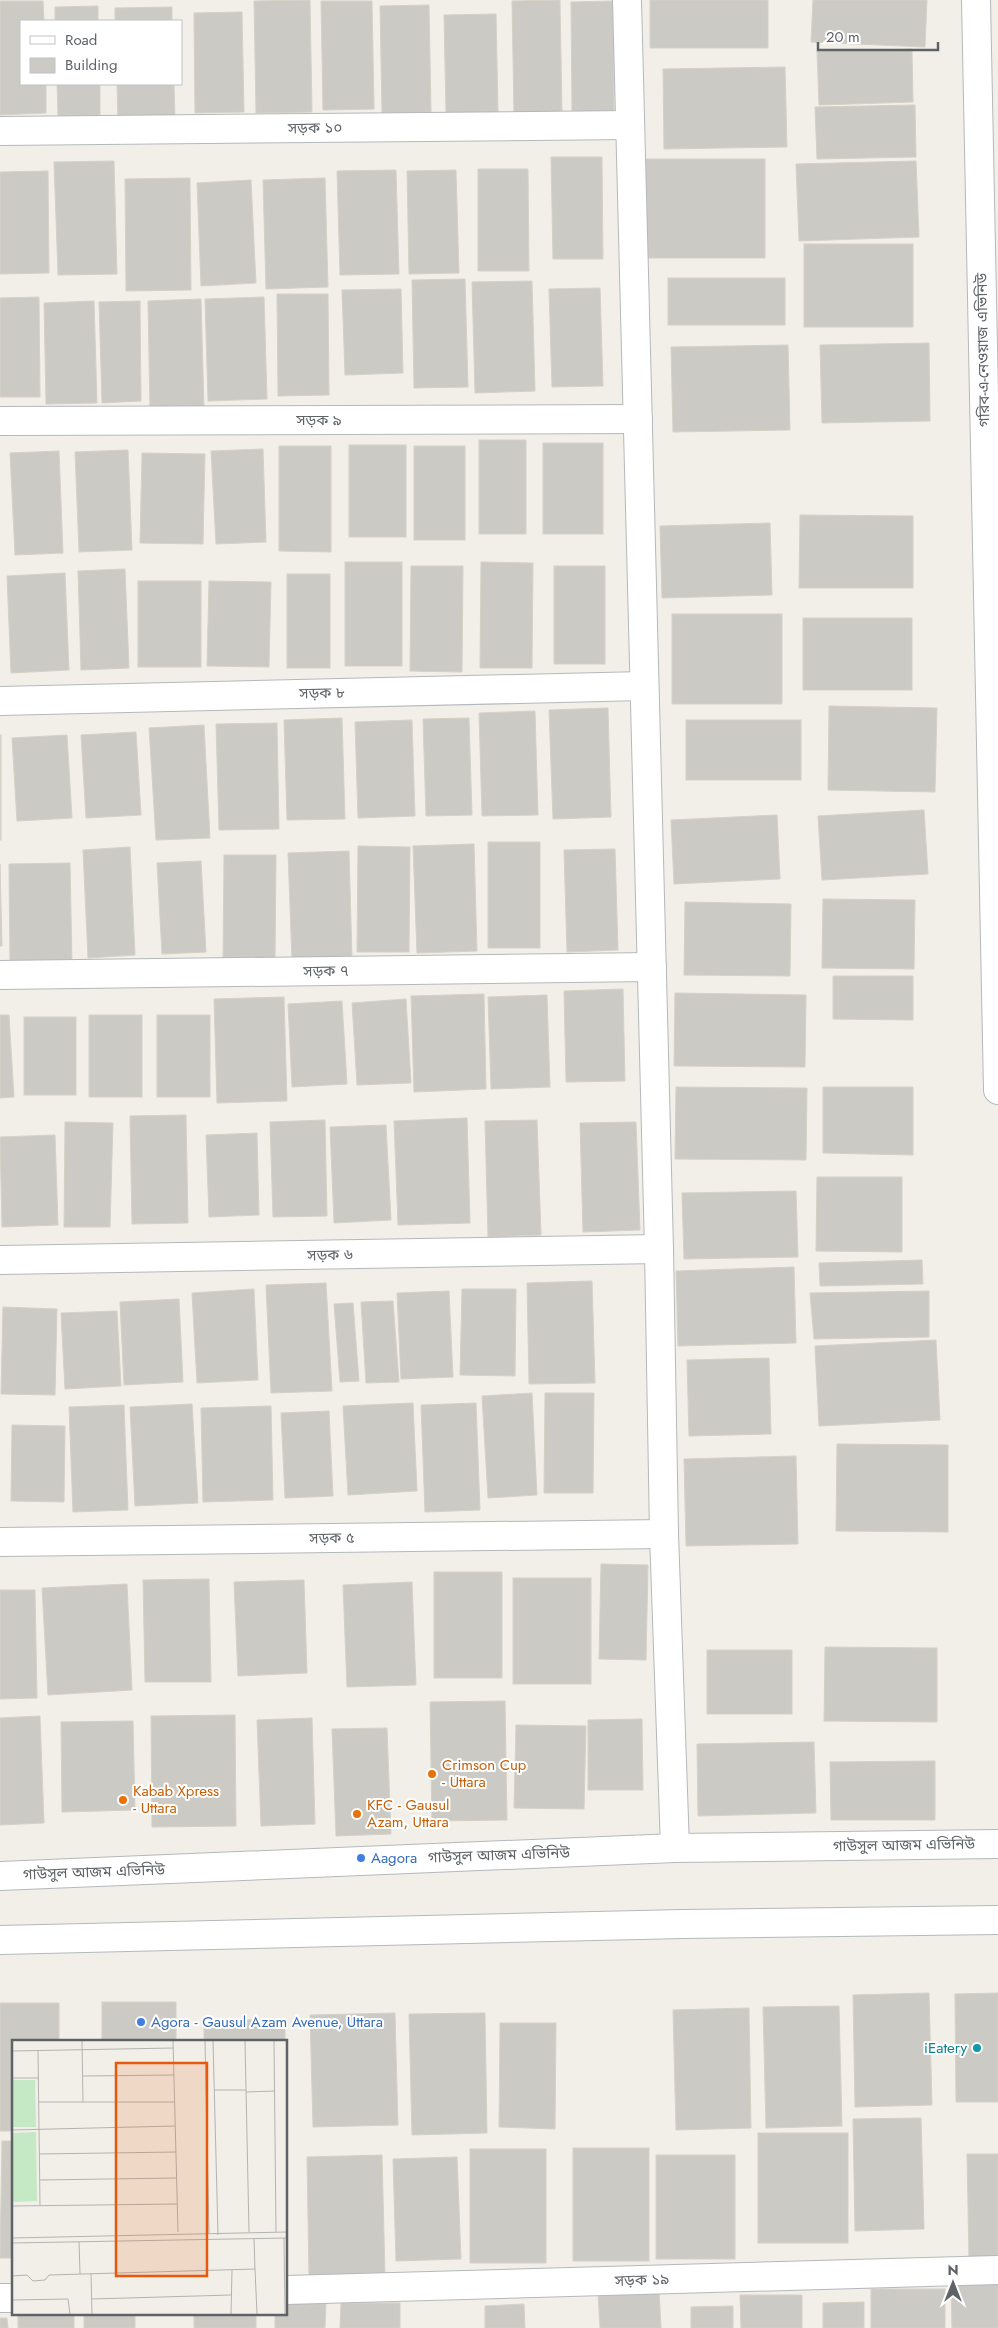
<svg xmlns="http://www.w3.org/2000/svg" width="998" height="2328" viewBox="0 0 998 2328" font-family="Jost,'Noto Sans Bengali',sans-serif">
	<style>
		.building { fill: #cccac5; stroke: #d6d1c6 }
		.lines { fill: none; stroke-linecap: round; stroke-linejoin: round }
		.minor-casing { stroke: #b5b8bc; stroke-width: 30 }
		.minor { stroke: #fff; stroke-width: 28 }
		.food-dot { fill: #e8710a; stroke: #fff; stroke-width: 2 }
		.shop-dot { fill: #3f7fe0; stroke: #fff; stroke-width: 2 }
		.culture-dot { fill: #0f9aa8; stroke: #fff; stroke-width: 2 }
		.labels { text-anchor: middle; stroke-width: 4; stroke-linejoin: round; paint-order: stroke }
		.street-label { font-size: 15px; fill: #5f6368; stroke: #fff }
		.food-label { font-size: 15px; fill: #c56008; stroke: #fff; text-anchor: start }
		.shop-label { font-size: 15px; fill: #366cbe; stroke: #fff; text-anchor: start }
		.culture-label { font-size: 15px; fill: #0d838f; stroke: #fff; text-anchor: end }
		.inset-road { fill: none; stroke: #b3b3b1; stroke-width: 1 }
		.view { fill: #e8590c; fill-opacity: 0.15; stroke: #e8590c; stroke-width: 2.5 }
		.inset-edge { fill: none; stroke: #5f6368; stroke-width: 2.5 }
	</style>
	<rect width="100%" height="100%" fill="#f1efe8"/>
	<!-- building -->
	<g class="building">
		<polygon points="310,0 312,112 256,113 254,1"/>
		<polygon points="560,0 562,114 514,115 512,1"/>
		<rect x="650" y="0" width="118" height="48"/>
		<polygon points="813,0 927,0 925,47 811,42"/>
		<polygon points="0,1 43,1 44,21 21,21 21,84 46,84 46,113 0,115"/>
		<polygon points="321,1 372,1 374,109 323,110"/>
		<polygon points="613,1 614,111 572,113 571,2"/>
		<polygon points="429,5 431,112 382,113 380,6"/>
		<polygon points="98,6 98,21 55,21 55,7"/>
		<polygon points="172,7 172,21 115,21 115,8"/>
		<polygon points="242,12 244,112 195,113 194,13"/>
		<polygon points="496,14 498,112 446,113 444,15"/>
		<polygon points="912,49 913,102 819,105 817,51"/>
		<polygon points="785,67 787,147 664,149 663,69"/>
		<polygon points="57,84 100,84 100,115 58,116"/>
		<polygon points="117,84 174,84 175,119 118,120"/>
		<polygon points="915,105 916,157 817,159 815,107"/>
		<polygon points="551,157 602,157 603,259 553,259"/>
		<rect x="646" y="159" width="119" height="99"/>
		<polygon points="114,161 117,274 58,275 54,162"/>
		<polygon points="916,161 919,237 799,241 796,164"/>
		<polygon points="478,169 528,169 529,271 478,271"/>
		<polygon points="396,170 399,274 340,275 337,171"/>
		<polygon points="456,170 459,273 409,274 407,171"/>
		<polygon points="48,171 49,273 0,274 0,172"/>
		<polygon points="190,178 191,290 126,291 125,179"/>
		<polygon points="325,178 328,287 266,289 263,180"/>
		<polygon points="251,180 256,283 201,286 197,183"/>
		<rect x="804" y="244" width="109" height="83"/>
		<rect x="668" y="278" width="117" height="47"/>
		<polygon points="465,279 468,387 414,388 412,280"/>
		<polygon points="532,281 535,391 475,393 472,282"/>
		<polygon points="600,288 603,386 552,387 549,289"/>
		<polygon points="401,289 403,373 345,375 342,290"/>
		<polygon points="277,294 328,294 329,395 278,396"/>
		<polygon points="39,297 40,397 0,397 0,298"/>
		<polygon points="264,297 267,399 208,401 205,299"/>
		<polygon points="201,299 204,409 150,411 148,301"/>
		<polygon points="94,301 97,403 46,404 44,303"/>
		<polygon points="140,301 141,401 102,403 99,302"/>
		<polygon points="929,343 930,421 822,423 820,345"/>
		<polygon points="788,345 790,430 673,432 671,347"/>
		<rect x="479" y="440" width="47" height="94"/>
		<rect x="543" y="443" width="60" height="91"/>
		<rect x="349" y="445" width="57" height="92"/>
		<polygon points="279,446 331,446 331,552 279,551"/>
		<rect x="414" y="446" width="51" height="94"/>
		<polygon points="263,449 266,542 216,544 211,451"/>
		<polygon points="128,450 132,550 79,552 75,452"/>
		<polygon points="59,451 63,553 15,555 10,453"/>
		<polygon points="142,453 205,454 203,544 140,543"/>
		<polygon points="800,515 913,516 913,588 799,588"/>
		<polygon points="770,523 772,595 662,598 660,526"/>
		<rect x="345" y="562" width="57" height="104"/>
		<polygon points="481,562 533,563 532,668 480,668"/>
		<polygon points="411,566 463,566 462,672 410,671"/>
		<rect x="554" y="566" width="51" height="98"/>
		<polygon points="125,569 129,668 81,670 78,571"/>
		<polygon points="65,573 69,670 11,673 7,576"/>
		<rect x="287" y="574" width="43" height="94"/>
		<rect x="138" y="581" width="63" height="86"/>
		<polygon points="209,581 271,582 269,667 207,666"/>
		<rect x="672" y="614" width="110" height="90"/>
		<rect x="803" y="618" width="109" height="72"/>
		<polygon points="829,706 937,708 935,792 828,790"/>
		<polygon points="608,708 611,817 553,819 549,710"/>
		<polygon points="535,711 538,815 482,816 479,713"/>
		<polygon points="342,718 345,819 287,820 284,720"/>
		<polygon points="469,718 472,815 426,816 423,719"/>
		<polygon points="412,720 415,816 358,818 355,722"/>
		<rect x="686" y="720" width="115" height="60"/>
		<polygon points="277,723 279,829 219,830 216,724"/>
		<polygon points="204,725 210,838 156,840 149,728"/>
		<polygon points="136,732 141,815 86,818 81,735"/>
		<rect x="0" y="735" width="1" height="105"/>
		<polygon points="67,735 72,818 17,821 12,738"/>
		<polygon points="924,810 928,874 822,880 818,816"/>
		<polygon points="777,815 780,879 674,884 671,820"/>
		<rect x="488" y="842" width="52" height="106"/>
		<polygon points="474,844 477,951 417,953 413,846"/>
		<polygon points="358,846 410,847 409,952 357,952"/>
		<polygon points="130,847 135,955 88,958 83,850"/>
		<polygon points="615,849 618,950 567,952 564,850"/>
		<polygon points="349,851 352,958 292,960 288,853"/>
		<polygon points="224,855 276,855 275,961 223,961"/>
		<polygon points="201,861 206,952 162,954 157,863"/>
		<polygon points="70,863 72,962 10,964 9,864"/>
		<polygon points="0,864 2,946 0,946"/>
		<polygon points="823,899 915,900 914,969 822,968"/>
		<polygon points="685,902 791,904 790,976 684,975"/>
		<polygon points="833,976 913,976 913,1020 833,1019"/>
		<polygon points="623,989 625,1081 566,1082 564,991"/>
		<polygon points="675,993 806,995 805,1067 674,1066"/>
		<polygon points="484,994 486,1089 414,1092 411,996"/>
		<polygon points="547,995 550,1087 491,1089 488,997"/>
		<polygon points="284,997 287,1101 217,1103 214,999"/>
		<polygon points="406,999 411,1083 357,1085 352,1003"/>
		<polygon points="342,1001 347,1084 292,1087 288,1004"/>
		<polygon points="0,1015 9,1015 14,1097 0,1098"/>
		<rect x="89" y="1015" width="53" height="82"/>
		<rect x="157" y="1015" width="53" height="82"/>
		<rect x="24" y="1017" width="52" height="78"/>
		<polygon points="676,1087 807,1088 806,1160 675,1159"/>
		<polygon points="823,1087 913,1087 913,1155 823,1153"/>
		<polygon points="186,1115 188,1223 132,1224 130,1116"/>
		<polygon points="467,1118 470,1223 398,1225 394,1121"/>
		<polygon points="325,1120 327,1216 273,1217 270,1122"/>
		<polygon points="537,1120 541,1235 488,1237 485,1121"/>
		<polygon points="65,1122 113,1123 110,1227 64,1227"/>
		<polygon points="636,1122 640,1230 583,1232 580,1123"/>
		<polygon points="386,1125 391,1220 334,1223 330,1127"/>
		<polygon points="257,1133 259,1215 209,1217 206,1135"/>
		<polygon points="55,1135 58,1225 2,1227 0,1137"/>
		<polygon points="817,1177 902,1177 902,1252 816,1251"/>
		<polygon points="796,1191 798,1257 684,1259 682,1193"/>
		<polygon points="922,1260 923,1284 820,1286 819,1263"/>
		<polygon points="794,1267 796,1343 678,1346 676,1271"/>
		<polygon points="592,1281 595,1383 529,1384 527,1283"/>
		<polygon points="326,1283 332,1391 271,1393 266,1285"/>
		<polygon points="254,1289 258,1380 197,1383 192,1293"/>
		<polygon points="462,1289 516,1289 515,1376 460,1375"/>
		<polygon points="449,1291 453,1377 401,1379 397,1293"/>
		<polygon points="929,1291 929,1337 814,1339 810,1293"/>
		<polygon points="179,1299 183,1382 124,1385 120,1302"/>
		<polygon points="393,1301 399,1382 366,1383 361,1302"/>
		<polygon points="353,1303 359,1381 340,1382 334,1304"/>
		<polygon points="3,1307 57,1309 55,1395 1,1394"/>
		<polygon points="117,1311 121,1386 65,1389 61,1313"/>
		<polygon points="936,1340 940,1420 819,1426 815,1346"/>
		<polygon points="769,1358 771,1434 689,1436 687,1360"/>
		<polygon points="532,1393 537,1495 488,1498 482,1396"/>
		<polygon points="545,1393 594,1393 593,1493 544,1493"/>
		<polygon points="413,1403 417,1491 348,1495 343,1406"/>
		<polygon points="476,1403 480,1510 425,1512 421,1405"/>
		<polygon points="192,1404 198,1503 135,1506 130,1407"/>
		<polygon points="124,1405 128,1510 73,1512 69,1407"/>
		<polygon points="271,1406 273,1500 203,1502 201,1408"/>
		<polygon points="329,1411 333,1496 285,1498 281,1413"/>
		<polygon points="12,1425 65,1426 64,1502 11,1501"/>
		<polygon points="837,1444 948,1445 948,1532 836,1531"/>
		<polygon points="796,1456 798,1544 686,1546 684,1459"/>
		<polygon points="601,1564 648,1565 646,1660 599,1659"/>
		<rect x="434" y="1572" width="68" height="106"/>
		<rect x="513" y="1578" width="78" height="106"/>
		<polygon points="209,1579 211,1682 145,1682 143,1580"/>
		<polygon points="304,1580 307,1673 238,1676 234,1582"/>
		<polygon points="412,1582 416,1685 347,1687 343,1585"/>
		<polygon points="127,1584 132,1690 48,1695 42,1588"/>
		<polygon points="0,1590 35,1590 37,1698 0,1699"/>
		<polygon points="825,1647 937,1648 937,1722 824,1721"/>
		<rect x="707" y="1650" width="85" height="64"/>
		<polygon points="505,1701 507,1820 432,1821 430,1702"/>
		<polygon points="235,1715 236,1826 152,1827 151,1716"/>
		<polygon points="40,1716 44,1823 0,1825 0,1718"/>
		<polygon points="312,1718 315,1824 261,1826 257,1720"/>
		<polygon points="642,1719 643,1790 588,1790 588,1720"/>
		<polygon points="133,1721 135,1810 62,1812 61,1722"/>
		<polygon points="516,1725 586,1726 584,1809 514,1808"/>
		<polygon points="387,1728 391,1834 336,1836 332,1729"/>
		<polygon points="814,1742 816,1813 698,1816 697,1744"/>
		<polygon points="935,1761 935,1820 831,1820 830,1762"/>
		<polygon points="929,1993 932,2105 855,2107 853,1995"/>
		<polygon points="998,1993 998,2102 956,2102 955,1994"/>
		<rect x="102" y="2002" width="74" height="40"/>
		<polygon points="0,2003 59,2003 59,2042 14,2042 14,2131 0,2131"/>
		<polygon points="839,2006 842,2126 766,2128 763,2007"/>
		<polygon points="749,2008 751,2128 676,2130 673,2010"/>
		<polygon points="395,2013 398,2125 313,2127 310,2015"/>
		<polygon points="485,2013 487,2133 412,2135 409,2014"/>
		<polygon points="285,2019 285,2042 204,2042 204,2021"/>
		<polygon points="500,2023 556,2023 555,2129 499,2127"/>
		<polygon points="921,2118 924,2229 855,2231 853,2119"/>
		<rect x="758" y="2133" width="90" height="110"/>
		<polygon points="2,2141 14,2141 14,2258 0,2258"/>
		<rect x="573" y="2148" width="76" height="113"/>
		<rect x="470" y="2149" width="76" height="114"/>
		<polygon points="967,2154 998,2154 998,2259 969,2260"/>
		<polygon points="382,2155 385,2275 309,2277 307,2157"/>
		<rect x="656" y="2155" width="79" height="104"/>
		<polygon points="457,2157 461,2259 396,2261 393,2159"/>
		<polygon points="998,2282 998,2328 952,2328 951,2283"/>
		<polygon points="659,2289 661,2328 600,2328 598,2293"/>
		<rect x="871" y="2289" width="74" height="39"/>
		<polygon points="740,2295 802,2295 802,2328 741,2328"/>
		<polygon points="286,2302 326,2303 325,2328 275,2328 275,2314 286,2314"/>
		<polygon points="864,2302 864,2328 823,2328 823,2303"/>
		<polygon points="341,2303 400,2303 400,2328 340,2328"/>
		<polygon points="524,2304 525,2328 485,2328 485,2306"/>
		<polygon points="733,2306 733,2328 691,2328 691,2307"/>
		<rect x="18" y="2314" width="56" height="14"/>
		<rect x="84" y="2314" width="51" height="14"/>
		<rect x="194" y="2314" width="62" height="14"/>
		<polygon points="0,2318 7,2318 8,2328 0,2328"/>
	</g>
	<g class="lines">
		<defs>
			<g id="minor">
				<polyline points="627,0 659,1249 664,1534 675,1848"/>
				<polyline points="976,0 998,1090"/>
				<polyline points="0,131 630,125"/>
				<polyline points="0,421 638,419"/>
				<polyline points="0,701 644,686"/>
				<polyline points="0,975 652,967"/>
				<polyline points="0,1260 659,1249"/>
				<polyline points="0,1542 664,1534"/>
				<polyline points="0,1876 675,1848 998,1844"/>
				<polyline points="0,1940 683,1924 998,1920"/>
				<polyline points="286,2290 998,2270"/>
				<polyline points="0,2298 14,2298"/>
			</g>
		</defs>
		<!-- minor casing -->
		<use href="#minor" class="minor-casing"/>
		<!-- minor -->
		<use href="#minor" class="minor"/>
	</g>
	<!-- markers -->
	<g class="food-dot">
		<circle cx="432" cy="1774" r="5"/>
		<circle cx="123" cy="1800" r="5"/>
		<circle cx="357" cy="1814" r="5"/>
	</g>
	<g class="shop-dot">
		<circle cx="361" cy="1858" r="5"/>
		<circle cx="141" cy="2022" r="5"/>
	</g>
	<circle class="culture-dot" cx="977" cy="2048" r="5"/>
	<g class="labels">
		<!-- street labels -->
		<g class="street-label">
			<text transform="translate(315 128) rotate(-1)" y="5">সড়ক ১০</text>
			<text transform="translate(983 350) rotate(-91)" y="5">গরিব-এ-নেওয়াজ এভিনিউ</text>
			<text x="319" y="425">সড়ক ৯</text>
			<text transform="translate(322 693) rotate(-1)" y="5">সড়ক ৮</text>
			<text transform="translate(326 971) rotate(-1)" y="5">সড়ক ৭</text>
			<text transform="translate(330 1255) rotate(-1)" y="5">সড়ক ৬</text>
			<text transform="translate(332 1538) rotate(-1)" y="5">সড়ক ৫</text>
			<text transform="translate(904 1845) rotate(-1)" y="5">গাউসুল আজম এভিনিউ</text>
			<text transform="translate(499 1855) rotate(-2)" y="5">গাউসুল আজম এভিনিউ</text>
			<text transform="translate(94 1872) rotate(-2)" y="5">গাউসুল আজম এভিনিউ</text>
			<text transform="translate(642 2280) rotate(-2)" y="5">সড়ক ১৯</text>
		</g>
		<!-- food labels -->
		<g class="food-label">
			<text x="442" y="1770">Crimson Cup<tspan x="442" dy="17">- Uttara</tspan></text>
			<text x="133" y="1796">Kabab Xpress<tspan x="133" dy="17">- Uttara</tspan></text>
			<text x="367" y="1810">KFC - Gausul<tspan x="367" dy="17">Azam, Uttara</tspan></text>
		</g>
		<!-- shop labels -->
		<g class="shop-label">
			<text x="371" y="1863">Aagora</text>
			<text x="151" y="2027">Agora - Gausul Azam Avenue, Uttara</text>
		</g>
		<!-- culture labels -->
		<g class="culture-label">
			<text x="967" y="2053">iEatery</text>
		</g>
	</g>
	<!-- overview -->
	<g transform="translate(12 2040)">
		<rect width="275" height="275" fill="#f1efe8"/>
		<path d="M0 40H23L24 87H0ZM24 92 25 161 0 162V93Z" fill="#c5e8c5"/>
		<path class="inset-road" d="M70 1 71 62M161 1 166 192M193 1 197 194M201 1 206 195M233 1 237 192M262 1 264 192M0 11 161 8M26 11 28 165M71 36 162 35M0 38H27M202 50H234M234 52 263 51M27 62H162M0 90 163 86M27 114 164 112M28 140 164 138M0 166 165 164M0 198 275 192M272 198 273 274M67 202 68 234M0 203 275 198M243 229 245 274M79 234 80 274M0 236 15 235 21 241 33 240 37 235 243 229 242 199M80 259 219 255M0 260 56 259 58 274M219 274 220 230"/>
		<path class="view" d="M104 23H195V236H104Z"/>
		<rect width="275" height="275" class="inset-edge"/>
	</g>
	<!-- legend -->
	<rect x="20" y="20" width="162" height="65" fill="#ffffff" stroke="#bfc1c3"/>
	<rect x="30" y="36" width="25" height="8" fill="#ffffff" stroke="#bfc1c3"/>
	<text x="65" y="45" font-size="15" fill="#5f6368">Road</text>
	<rect x="30" y="58" width="25" height="15" fill="#cccac5" stroke="#bfc1c3"/>
	<text x="65" y="70" font-size="15" fill="#5f6368">Building</text>
	<!-- north arrow -->
	<g transform="translate(953 2283)" stroke="#ffffff" stroke-width="4" paint-order="stroke">
	<path d="M0-4L9 19L0 12L-9 19Z" fill="#5f6368"/>
	<text y="-8" font-size="14" font-weight="bold" text-anchor="middle" fill="#5f6368">N</text>
	</g>
	<!-- scale -->
	<path d="M818 42v8h120v-8" fill="none" stroke="#5f6368" stroke-width="2.5"/>
	<text x="826" y="42" font-size="15" fill="#5f6368" stroke="#ffffff" stroke-width="4" paint-order="stroke">20 m</text>
</svg>
